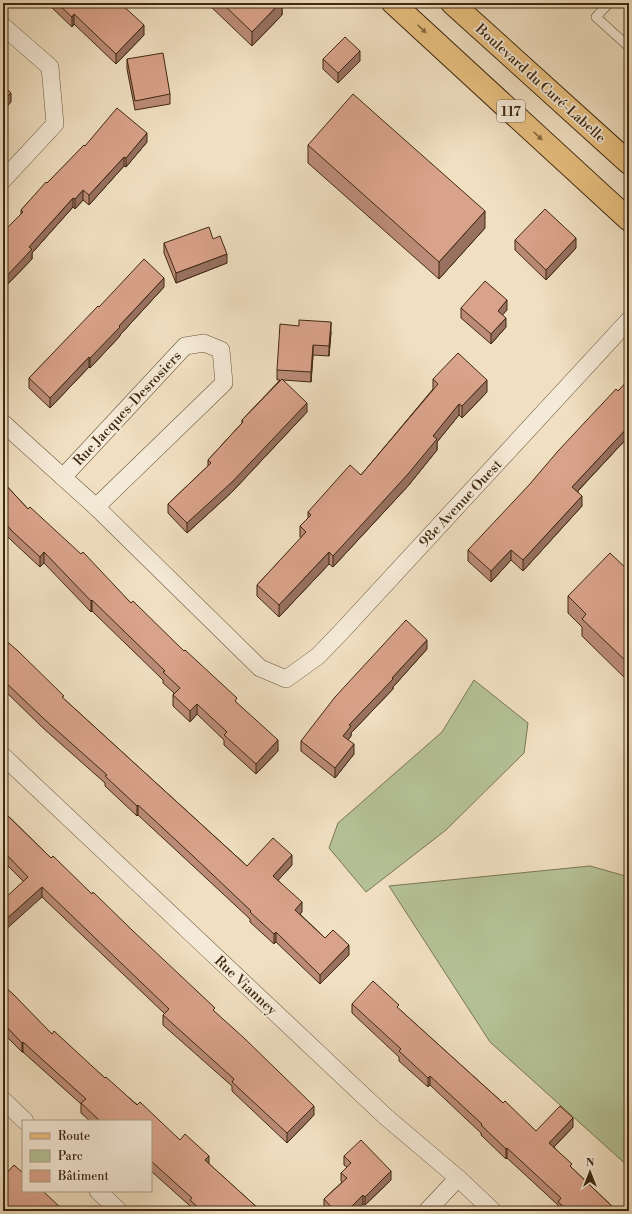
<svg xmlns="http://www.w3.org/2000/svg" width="632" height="1214" viewBox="0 0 632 1214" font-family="'Libre Bodoni',serif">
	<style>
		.green { fill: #b5c296; stroke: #7a7653 }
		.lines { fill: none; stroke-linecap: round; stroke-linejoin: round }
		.lane-casing { stroke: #6a563c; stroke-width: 10 }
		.street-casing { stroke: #6a563c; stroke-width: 18 }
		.primary-casing { stroke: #3e2910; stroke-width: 24 }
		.lane { stroke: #f5ead7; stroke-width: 9 }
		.street { stroke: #f5ead7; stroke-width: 17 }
		.primary { stroke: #e8c080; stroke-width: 22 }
		.wall { fill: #bb8b77; stroke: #3e2910 }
		.shaded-wall { fill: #987161; stroke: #3e2910 }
		.building { fill: #d9a28a; stroke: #3e2910 }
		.oneway { fill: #8a6d42 }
		.labels { text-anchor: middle; stroke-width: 3.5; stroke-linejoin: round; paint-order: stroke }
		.shield { fill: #f5ead7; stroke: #75634c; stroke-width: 1 }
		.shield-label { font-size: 13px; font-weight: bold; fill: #3e2910 }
		.street-label { font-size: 14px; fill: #3e2910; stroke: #f5ead7 }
	</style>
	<rect width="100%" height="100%" fill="#f0dfc1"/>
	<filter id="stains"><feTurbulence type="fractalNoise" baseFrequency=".005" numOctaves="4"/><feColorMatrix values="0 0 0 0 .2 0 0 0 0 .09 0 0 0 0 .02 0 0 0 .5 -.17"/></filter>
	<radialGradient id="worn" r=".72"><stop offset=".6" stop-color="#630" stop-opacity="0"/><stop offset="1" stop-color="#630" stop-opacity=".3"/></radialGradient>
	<!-- green -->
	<g class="green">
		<polygon points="474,680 528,723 524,753 446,830 366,892 329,848 338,823 442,732"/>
		<polygon points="590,866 629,877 629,1167 490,1042 389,886"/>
	</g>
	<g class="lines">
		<defs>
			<polyline id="lane" points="609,3 596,17 629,47"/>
			<g id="street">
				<polyline points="3,26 50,67 55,124 3,180"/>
				<polyline points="3,423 96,507 260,668 286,679 318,656 342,631 629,320"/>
				<polyline points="63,477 185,346 204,343 221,350 224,383 96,507"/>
				<polyline points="3,756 386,1117 458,1178 493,1211"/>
				<polyline points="3,1100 25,1121"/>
				<polyline points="98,1191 119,1211"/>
				<polyline points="427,1211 458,1178"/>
			</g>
			<g id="primary">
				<polyline points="393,3 629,220"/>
				<polyline points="452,3 629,163"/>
			</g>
		</defs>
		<!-- lane casing -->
		<use href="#lane" class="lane-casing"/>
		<!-- street casing -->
		<use href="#street" class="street-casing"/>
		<!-- primary casing -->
		<use href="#primary" class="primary-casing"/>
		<!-- lane -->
		<use href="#lane" class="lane"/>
		<!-- street -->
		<use href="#street" class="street"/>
		<!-- primary -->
		<use href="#primary" class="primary"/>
	</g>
	<!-- wall -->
	<g class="wall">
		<polygon points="47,3 120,3 144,35 116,64 74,24 72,27"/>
		<polygon points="207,3 282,3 282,15 252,46"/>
		<polygon points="127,59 170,94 170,104 135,110 127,69"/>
		<polygon points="323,59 360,61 338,83 323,69"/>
		<polygon points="147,142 126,167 124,166 89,205 83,200 75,209 73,207 32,253 32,259 3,289 3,232 21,214 21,210 47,183 85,146"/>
		<polygon points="308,145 485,228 439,279 308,163"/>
		<polygon points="213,239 227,263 176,283 164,253 164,243"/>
		<polygon points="515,240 576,248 546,280 515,250"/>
		<polygon points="164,287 120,335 120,336 90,368 89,367 50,408 29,388 29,378 99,307"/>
		<polygon points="461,308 507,310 502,315 506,327 491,344 461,318"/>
		<polygon points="331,332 329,356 313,355 311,382 283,380 307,412 232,492 187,533 168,513 168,504 208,466 208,460 242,423 242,420 280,380 277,380 277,370"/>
		<polygon points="433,379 487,392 462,418 459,415 437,442 437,450 408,486 333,567 329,564 279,617 257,596 257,585 301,538 300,537 300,526 308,519 308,512 361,475 433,389"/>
		<polygon points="629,436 578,491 582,506 523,571 511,560 491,582 468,561 468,550"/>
		<polygon points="3,482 28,509 131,603 237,703 278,751 256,774 224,745 224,740 197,714 190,722 173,706 173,695 174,693 163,683 163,680 92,611 91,612 44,563 40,567 12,541 3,532"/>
		<polygon points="629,571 629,682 582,636 582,627 568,613 568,596"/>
		<polygon points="3,638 64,699 247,866 292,865 278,880 302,912 300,914 325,938 349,955 320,984 276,942 274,944 250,922 250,919 192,865 138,815 137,816 105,786 105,783 43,728 3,689"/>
		<polygon points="427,649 393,687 393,689 351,733 351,736 348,740 354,754 335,778 301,751 301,741"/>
		<polygon points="3,811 51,858 215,1012 314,1115 287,1143 232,1091 232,1086 163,1025 163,1015 165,1014 42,897 23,881 3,861"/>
		<polygon points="3,985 52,1034 209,1164 261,1211 191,1211 190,1210 190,1206 151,1171 151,1121 90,1121 81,1113 81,1104 23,1052 22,1052 3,1033"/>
		<polygon points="352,1004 399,1009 503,1103 536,1131 573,1127 554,1147 572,1168 617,1211 558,1211 558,1205 507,1158 506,1159 481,1135 481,1133 430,1085 428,1087 399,1061 399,1057 352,1013"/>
		<polygon points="344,1156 391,1180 365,1205 363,1204 356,1211 327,1211 324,1208 324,1199 342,1182 341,1181 341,1173 347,1167 344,1165"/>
	</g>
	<!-- shaded-wall -->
	<g class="shaded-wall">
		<polygon points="280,3 282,3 282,15 252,46 252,32"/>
		<polygon points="74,14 74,24 72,27 72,17"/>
		<polygon points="144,25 144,35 116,64 116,54"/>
		<polygon points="360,51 360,61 338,83 338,73"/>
		<polygon points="11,93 11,102 3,111 3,101"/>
		<polygon points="147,133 147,142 126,167 126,158"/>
		<polygon points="124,157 124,166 89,205 89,195"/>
		<polygon points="83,190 83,200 75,209 75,199"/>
		<polygon points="73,198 73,207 32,253 32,259 3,289 3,280 29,247"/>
		<polygon points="485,211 485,228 439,279 439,262"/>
		<polygon points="576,238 576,248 546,280 546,270"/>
		<polygon points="227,254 227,263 176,283 176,273"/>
		<polygon points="164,278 164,287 120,335 120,336 90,368 90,358 119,326"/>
		<polygon points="507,300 507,310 498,320 498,311"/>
		<polygon points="506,318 506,327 491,344 491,334"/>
		<polygon points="331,322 331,332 329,356 329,346"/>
		<polygon points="313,345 313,355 311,382 311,372"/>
		<polygon points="89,357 89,367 50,408 50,398"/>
		<polygon points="487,380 487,392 462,418 462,406"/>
		<polygon points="307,403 307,412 232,492 187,533 187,523"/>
		<polygon points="459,404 459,415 437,442 437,450 408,486 333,567 333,556"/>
		<polygon points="629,426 629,436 572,497 572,487"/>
		<polygon points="582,496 582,506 523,571 523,560"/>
		<polygon points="511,550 511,560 491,582 491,571"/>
		<polygon points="44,552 44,563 40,567 40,557"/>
		<polygon points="329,552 329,564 279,617 279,605"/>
		<polygon points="92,600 92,611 91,612 91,601"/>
		<polygon points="427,640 427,649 393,687 393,689 351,733 351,736 343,746 343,736 349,725"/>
		<polygon points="197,704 197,714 190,722 190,711"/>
		<polygon points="278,740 278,751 256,774 256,764"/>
		<polygon points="354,744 354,754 335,778 335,768"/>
		<polygon points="138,805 138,815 137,816 137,806"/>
		<polygon points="292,855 292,865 273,886 273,876"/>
		<polygon points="42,887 42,897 3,932 3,922"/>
		<polygon points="302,902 302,912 295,920 295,910"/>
		<polygon points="276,932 276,942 274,944 274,934"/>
		<polygon points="349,945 349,955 320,984 320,975"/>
		<polygon points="23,1042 23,1052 22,1052 22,1043"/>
		<polygon points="430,1076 430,1085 428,1087 428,1078"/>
		<polygon points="314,1106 314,1115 287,1143 287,1133"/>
		<polygon points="573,1118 573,1127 549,1152 549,1143"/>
		<polygon points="507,1148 507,1158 506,1159 506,1149"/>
		<polygon points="209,1156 209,1166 205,1160"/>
		<polygon points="391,1171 391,1180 365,1205 365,1197"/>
		<polygon points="363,1195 363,1204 356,1211 347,1211"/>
	</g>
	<!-- building -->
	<g class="building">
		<polygon points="57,3 120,3 144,25 116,54 74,14 72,17"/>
		<polygon points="222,3 280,3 252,32"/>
		<polygon points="345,37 360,51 338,73 323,59"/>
		<polygon points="163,53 170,94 135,101 127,59"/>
		<polygon points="3,85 11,93 3,101"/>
		<polygon points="353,94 485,211 439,262 308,145"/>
		<polygon points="117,108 147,133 126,158 124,157 89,195 83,190 75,199 73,198 29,247 32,249 3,280 3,232 23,212 21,210 46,182 47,183 84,145 85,146"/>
		<polygon points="545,209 576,238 546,270 515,240"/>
		<polygon points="209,227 213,239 220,236 227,254 176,273 164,243"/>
		<polygon points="144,259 164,278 119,326 120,327 90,358 89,357 50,398 29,378 98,306 99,307"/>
		<polygon points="485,281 507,300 498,311 506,318 491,334 461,308"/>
		<polygon points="299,320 331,322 329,346 313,345 311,372 277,370 280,324 299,326"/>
		<polygon points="458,353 487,380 462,406 459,404 433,436 437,439 408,474 333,556 329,552 279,605 257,585 306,532 300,526 311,515 308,512 350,465 361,475 438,384 433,379"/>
		<polygon points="282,379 307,403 232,482 187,523 168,504 211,463 208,460 243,422 242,420"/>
		<polygon points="629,379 629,426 572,487 582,496 523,560 511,550 491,571 468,550 529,485 558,451 616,389 618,391"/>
		<polygon points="3,482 28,509 30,507 81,554 83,552 131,603 133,601 184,651 185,650 237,698 235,701 278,740 256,764 224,735 227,732 197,704 190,711 173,695 180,688 163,672 165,671 92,600 91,601 44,552 40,557 12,531 3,521"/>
		<polygon points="610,553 629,571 629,664 582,619 586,614 568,596"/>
		<polygon points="406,620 427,640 392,678 393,679 349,725 351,726 343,736 354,744 335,768 301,741 335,697"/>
		<polygon points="3,638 18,651 64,696 62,697 247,866 273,838 292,855 273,876 302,902 295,910 325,938 333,930 349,945 320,975 276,932 274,934 250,912 251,911 192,855 138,805 137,806 105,776 107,775 43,718 3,680"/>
		<polygon points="3,811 51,858 53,856 92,894 93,892 132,930 215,1008 213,1010 244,1038 314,1106 287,1133 232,1082 234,1079 163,1015 169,1009 42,887 3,922 3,900 28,877 3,851"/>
		<polygon points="373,981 399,1005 397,1007 503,1103 505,1101 536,1131 560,1106 573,1118 549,1143 572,1164 570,1166 617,1211 569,1211 558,1202 561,1198 507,1148 506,1149 481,1125 482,1124 430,1076 428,1078 399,1051 401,1049 352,1004"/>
		<polygon points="3,985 14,995 52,1034 54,1031 105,1078 106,1077 137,1105 140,1102 180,1140 185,1134 209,1156 205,1160 261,1211 202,1211 190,1200 192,1198 151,1161 151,1121 100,1121 81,1103 86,1099 23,1042 22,1043 3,1023"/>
		<polygon points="361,1140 391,1171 365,1197 363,1195 347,1211 335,1211 324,1199 347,1178 341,1173 351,1163 344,1156"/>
		<polygon points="14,1165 23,1173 23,1191 43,1191 64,1211 3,1211 3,1177"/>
	</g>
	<!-- one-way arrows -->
	<defs><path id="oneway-solid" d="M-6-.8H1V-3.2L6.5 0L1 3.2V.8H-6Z"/></defs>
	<g class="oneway">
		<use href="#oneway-solid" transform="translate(422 29) rotate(43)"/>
		<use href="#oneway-solid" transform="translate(538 136) rotate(43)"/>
	</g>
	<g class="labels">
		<!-- shield labels -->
		<rect class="shield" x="497" y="100" width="28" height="22" rx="3"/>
		<g class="shield-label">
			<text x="511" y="116">117</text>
		</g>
		<!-- street labels -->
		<g class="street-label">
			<text transform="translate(541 83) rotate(42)" y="5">Boulevard du Curé-Labelle</text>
			<text transform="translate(127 408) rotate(-47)" y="5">Rue Jacques-Desrosiers</text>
			<text transform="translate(460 503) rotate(-47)" y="5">98e Avenue Ouest</text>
			<text transform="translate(246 985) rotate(43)" y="5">Rue Vianney</text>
		</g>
	</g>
	<!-- margin -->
	<rect width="632" height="1214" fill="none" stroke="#f0dfc1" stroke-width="16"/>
	<rect x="4" y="4" width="624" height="1206" fill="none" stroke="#3e2910" stroke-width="2"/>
	<rect x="8" y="8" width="616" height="1198" fill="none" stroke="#3e2910"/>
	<!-- legend -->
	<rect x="22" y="1120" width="130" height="72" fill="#f5ead7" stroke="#ac9d87"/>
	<rect x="30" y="1133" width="20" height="6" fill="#e8c080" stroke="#ac9d87"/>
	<text x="58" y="1140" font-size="12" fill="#3e2910">Route</text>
	<rect x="30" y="1150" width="20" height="12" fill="#b5c296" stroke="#ac9d87"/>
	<text x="58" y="1160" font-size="12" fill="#3e2910">Parc</text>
	<rect x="30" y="1170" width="20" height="12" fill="#d9a28a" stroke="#ac9d87"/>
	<text x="58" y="1180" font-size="12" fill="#3e2910">Bâtiment</text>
	<!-- north arrow -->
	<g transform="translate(590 1172)" stroke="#f5ead7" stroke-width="3" paint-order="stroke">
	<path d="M0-3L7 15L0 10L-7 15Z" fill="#3e2910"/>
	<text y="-6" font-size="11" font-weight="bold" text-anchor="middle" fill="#3e2910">N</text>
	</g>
	<rect width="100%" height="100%" filter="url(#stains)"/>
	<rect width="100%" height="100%" fill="url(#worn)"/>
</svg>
